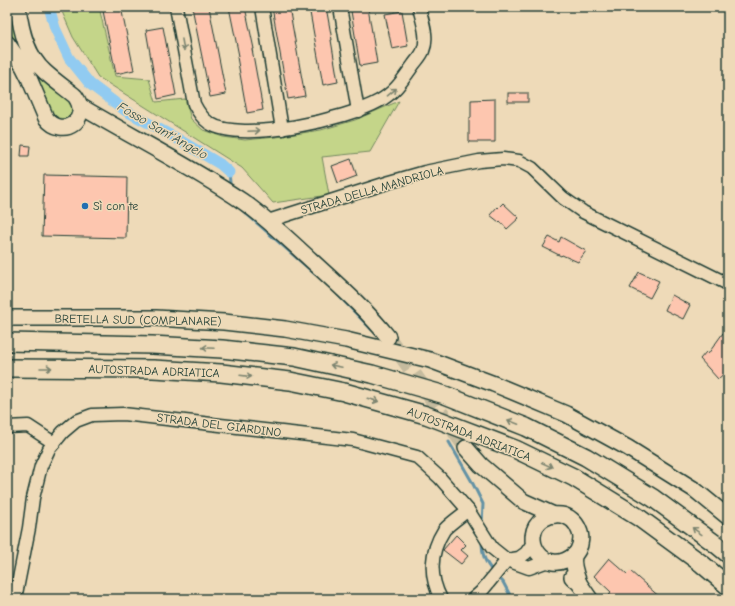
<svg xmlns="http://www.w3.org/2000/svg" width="735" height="606" viewBox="0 0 735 606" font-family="'Comic Neue',sans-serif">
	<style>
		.green { fill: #c4d589; stroke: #72895e }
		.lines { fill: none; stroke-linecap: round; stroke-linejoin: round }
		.stream { stroke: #6392a5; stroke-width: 3 }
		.canal { stroke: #91cbf1; stroke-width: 11 }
		.building { fill: #fdc6af; stroke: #1f3d34 }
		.major-tunnel { stroke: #c5bb9e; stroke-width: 15; stroke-dasharray: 15 8; stroke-linecap: butt }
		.minor-casing { stroke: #1f3d34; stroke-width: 15 }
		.major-casing { stroke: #1f3d34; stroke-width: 18 }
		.highway-casing { stroke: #1f3d34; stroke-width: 20 }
		.minor { stroke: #eedab8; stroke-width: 12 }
		.major { stroke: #eedab8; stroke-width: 15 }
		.highway { stroke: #eedab8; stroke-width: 17 }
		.oneway { stroke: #7c846f }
		.poi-dot { fill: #1f6fb2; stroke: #eedab8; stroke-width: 1.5 }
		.labels { text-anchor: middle; stroke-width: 3; stroke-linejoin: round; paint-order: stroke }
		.street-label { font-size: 12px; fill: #1f3d34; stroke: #eedab8 }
		.poi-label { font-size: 12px; fill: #1f3d34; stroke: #eedab8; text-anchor: start }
		.water-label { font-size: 13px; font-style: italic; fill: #2a4b47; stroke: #eedab8 }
	</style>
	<rect width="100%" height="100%" fill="#eedab8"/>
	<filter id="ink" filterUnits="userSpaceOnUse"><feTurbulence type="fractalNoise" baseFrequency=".025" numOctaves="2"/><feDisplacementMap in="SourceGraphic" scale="8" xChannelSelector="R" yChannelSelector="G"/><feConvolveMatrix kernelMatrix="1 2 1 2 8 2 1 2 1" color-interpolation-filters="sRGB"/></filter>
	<g filter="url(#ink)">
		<!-- green -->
		<g class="green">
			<polygon points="7,7 13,7 15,22 76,104 72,120 57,122 13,43 7,35"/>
			<polygon points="60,7 99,7 115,76 149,79 156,102 185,99 191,119 203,130 223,137 245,140 276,137 321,130 355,120 399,101 370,152 322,157 329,195 273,203 242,168 98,77 73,37"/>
		</g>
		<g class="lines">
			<!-- stream -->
			<g class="stream">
				<polyline points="229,172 230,183"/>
				<polyline points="241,209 315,274"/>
				<polyline points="338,295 372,330"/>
				<polyline points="449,442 471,480 483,504 482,524"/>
				<path d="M482 540C482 555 484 561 494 573"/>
				<polyline points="498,577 503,582 512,599"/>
			</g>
			<!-- canal -->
			<polyline class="canal" points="49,7 55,28 69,58 90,84 126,111 176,138 220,164 229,172"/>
		</g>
		<!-- building -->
		<g class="building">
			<polygon points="119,7 121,7 134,70 116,74 103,11"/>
			<polygon points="192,7 209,7 226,94 210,97"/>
			<polygon points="229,7 245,7 254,49 252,49 263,110 247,113 237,57 239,56"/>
			<polygon points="272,7 289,7 305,96 288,99"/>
			<polygon points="309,7 326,7 332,40 331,40 338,82 323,85"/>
			<polygon points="368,8 377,63 360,66 351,11"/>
			<polygon points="402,11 408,46 392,49 385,14"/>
			<polygon points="163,27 176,95 158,99 146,30"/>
			<rect x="508" y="93" width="20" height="9"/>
			<polygon points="495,99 495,142 469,142 469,118 471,118 471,100"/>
			<polygon points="22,145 30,146 29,156 21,156"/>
			<polygon points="351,159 357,176 338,183 332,166"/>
			<polygon points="44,175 127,177 126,238 42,236"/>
			<polygon points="503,203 519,218 507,229 500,221 499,222 490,215 497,207 498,208"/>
			<polygon points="549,237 559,242 561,237 586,251 578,262 562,255 561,256 543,247"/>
			<polygon points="639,272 659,281 650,298 630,288"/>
			<polygon points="672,295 690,305 683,319 665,310"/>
			<polygon points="723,333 728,337 728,370 718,379 700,359 706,352 708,354"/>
			<polygon points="456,535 466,545 461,550 468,556 461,564 443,550"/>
			<polygon points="609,558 627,574 630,571 662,599 615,599 609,594 611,592 594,576"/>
		</g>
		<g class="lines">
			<!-- major-tunnel -->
			<polyline class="major-tunnel" points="388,337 466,448"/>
			<defs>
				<g id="minor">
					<path d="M176 7 194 104C198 112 202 118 209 123 241 144 347 119 379 101 395 93 404 78 414 64 417 60 421 56 423 51 429 37 422 21 419 7"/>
					<polyline points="262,7 282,129"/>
					<polyline points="340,7 358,111"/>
					<polyline points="268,221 390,182 425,172 479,161 503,159 519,161 532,168 563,198 583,212 728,284"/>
					<polyline points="7,427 28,426 54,443"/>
					<polyline points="507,560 519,558 526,553 533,543"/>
					<polyline points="15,599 29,528 33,498 41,466 49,449 63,432 76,421 92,415 123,414 353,440 417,457 440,478 468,510 492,548 507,560 529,568 548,561"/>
					<path d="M441 599C429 576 430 552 444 530 449 524 462 515 468 510"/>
					<polyline points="473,599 481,592 507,560"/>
				</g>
				<g id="major">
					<path d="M7 43 23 66 29 78 46 118C63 140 92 119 75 96 65 88 55 81 45 72 27 56 21 31 18 7"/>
					<path d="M80 106C134 138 190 166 242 201 267 218 289 240 311 260 338 285 365 308 388 337"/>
					<polyline points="7,318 156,318 224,322 285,329 346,340 430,360 494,384 566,414 628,448 695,490 728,517"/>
					<polyline points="466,448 481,465 523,501 554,515"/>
					<path d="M574 555C544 579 518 537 543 519 548 516 554 514 561 515 569 516 576 522 579 530 582 536 581 544 578 550 577 552 575 554 574 556 572 564 576 575 579 583"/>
					<polyline points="572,577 579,583 590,599"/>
				</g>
				<g id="highway">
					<polyline points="7,342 152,345 222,349 294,357 372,374 445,395 526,427 586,457 653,498 717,545 728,554"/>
					<polyline points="7,368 153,369 221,373 290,381 344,392 426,415 515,449 573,477 638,517 702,564 728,586"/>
				</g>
			</defs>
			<!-- minor casing -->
			<use href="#minor" class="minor-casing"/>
			<!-- major casing -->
			<use href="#major" class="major-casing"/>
			<!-- highway casing -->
			<use href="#highway" class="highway-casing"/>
			<!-- minor -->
			<use href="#minor" class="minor"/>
			<!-- major -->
			<use href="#major" class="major"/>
			<!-- highway -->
			<use href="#highway" class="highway"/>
		</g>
		<!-- one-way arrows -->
		<defs><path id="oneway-shaft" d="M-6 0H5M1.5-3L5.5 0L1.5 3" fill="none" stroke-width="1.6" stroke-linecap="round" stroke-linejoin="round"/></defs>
		<g class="oneway">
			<use href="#oneway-shaft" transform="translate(183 45) rotate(80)"/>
			<use href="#oneway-shaft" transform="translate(392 92) rotate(-40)"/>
			<use href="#oneway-shaft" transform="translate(254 131) rotate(-3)"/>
			<use href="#oneway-shaft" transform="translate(208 348) rotate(-177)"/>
			<use href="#oneway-shaft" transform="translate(336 366) rotate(-168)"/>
			<use href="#oneway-shaft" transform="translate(46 368)"/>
			<use href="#oneway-shaft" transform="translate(246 376) rotate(7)"/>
			<use href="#oneway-shaft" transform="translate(373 400) rotate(16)"/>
			<use href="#oneway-shaft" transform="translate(513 422) rotate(-158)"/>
			<use href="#oneway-shaft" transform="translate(547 465) rotate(25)"/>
			<use href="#oneway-shaft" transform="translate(697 531) rotate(-144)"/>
		</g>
	</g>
	<!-- markers -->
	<circle class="poi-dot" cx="85" cy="206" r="4"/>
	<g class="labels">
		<!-- street labels -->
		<g class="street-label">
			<text transform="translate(372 190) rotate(-16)" y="4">STRADA DELLA MANDRIOLA</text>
			<text transform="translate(138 320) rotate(1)" y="4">BRETELLA SUD (COMPLANARE)</text>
			<text transform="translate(154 371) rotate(2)" y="4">AUTOSTRADA ADRIATICA</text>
			<text transform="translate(219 425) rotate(7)" y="4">STRADA DEL GIARDINO</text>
			<text transform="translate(469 434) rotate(21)" y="4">AUTOSTRADA ADRIATICA</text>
		</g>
		<!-- poi labels -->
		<g class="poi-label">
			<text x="93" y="210">Sì con te</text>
		</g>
		<!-- water labels -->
		<g class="water-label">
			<text transform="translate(163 130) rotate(30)" y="5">Fosso Sant'Angelo</text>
		</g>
	</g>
	<!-- margin -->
	<rect width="735" height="606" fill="none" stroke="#eedab8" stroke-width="24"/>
	<rect x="12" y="12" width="711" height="582" fill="none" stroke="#1f3d34" stroke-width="1.5" filter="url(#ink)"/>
</svg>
